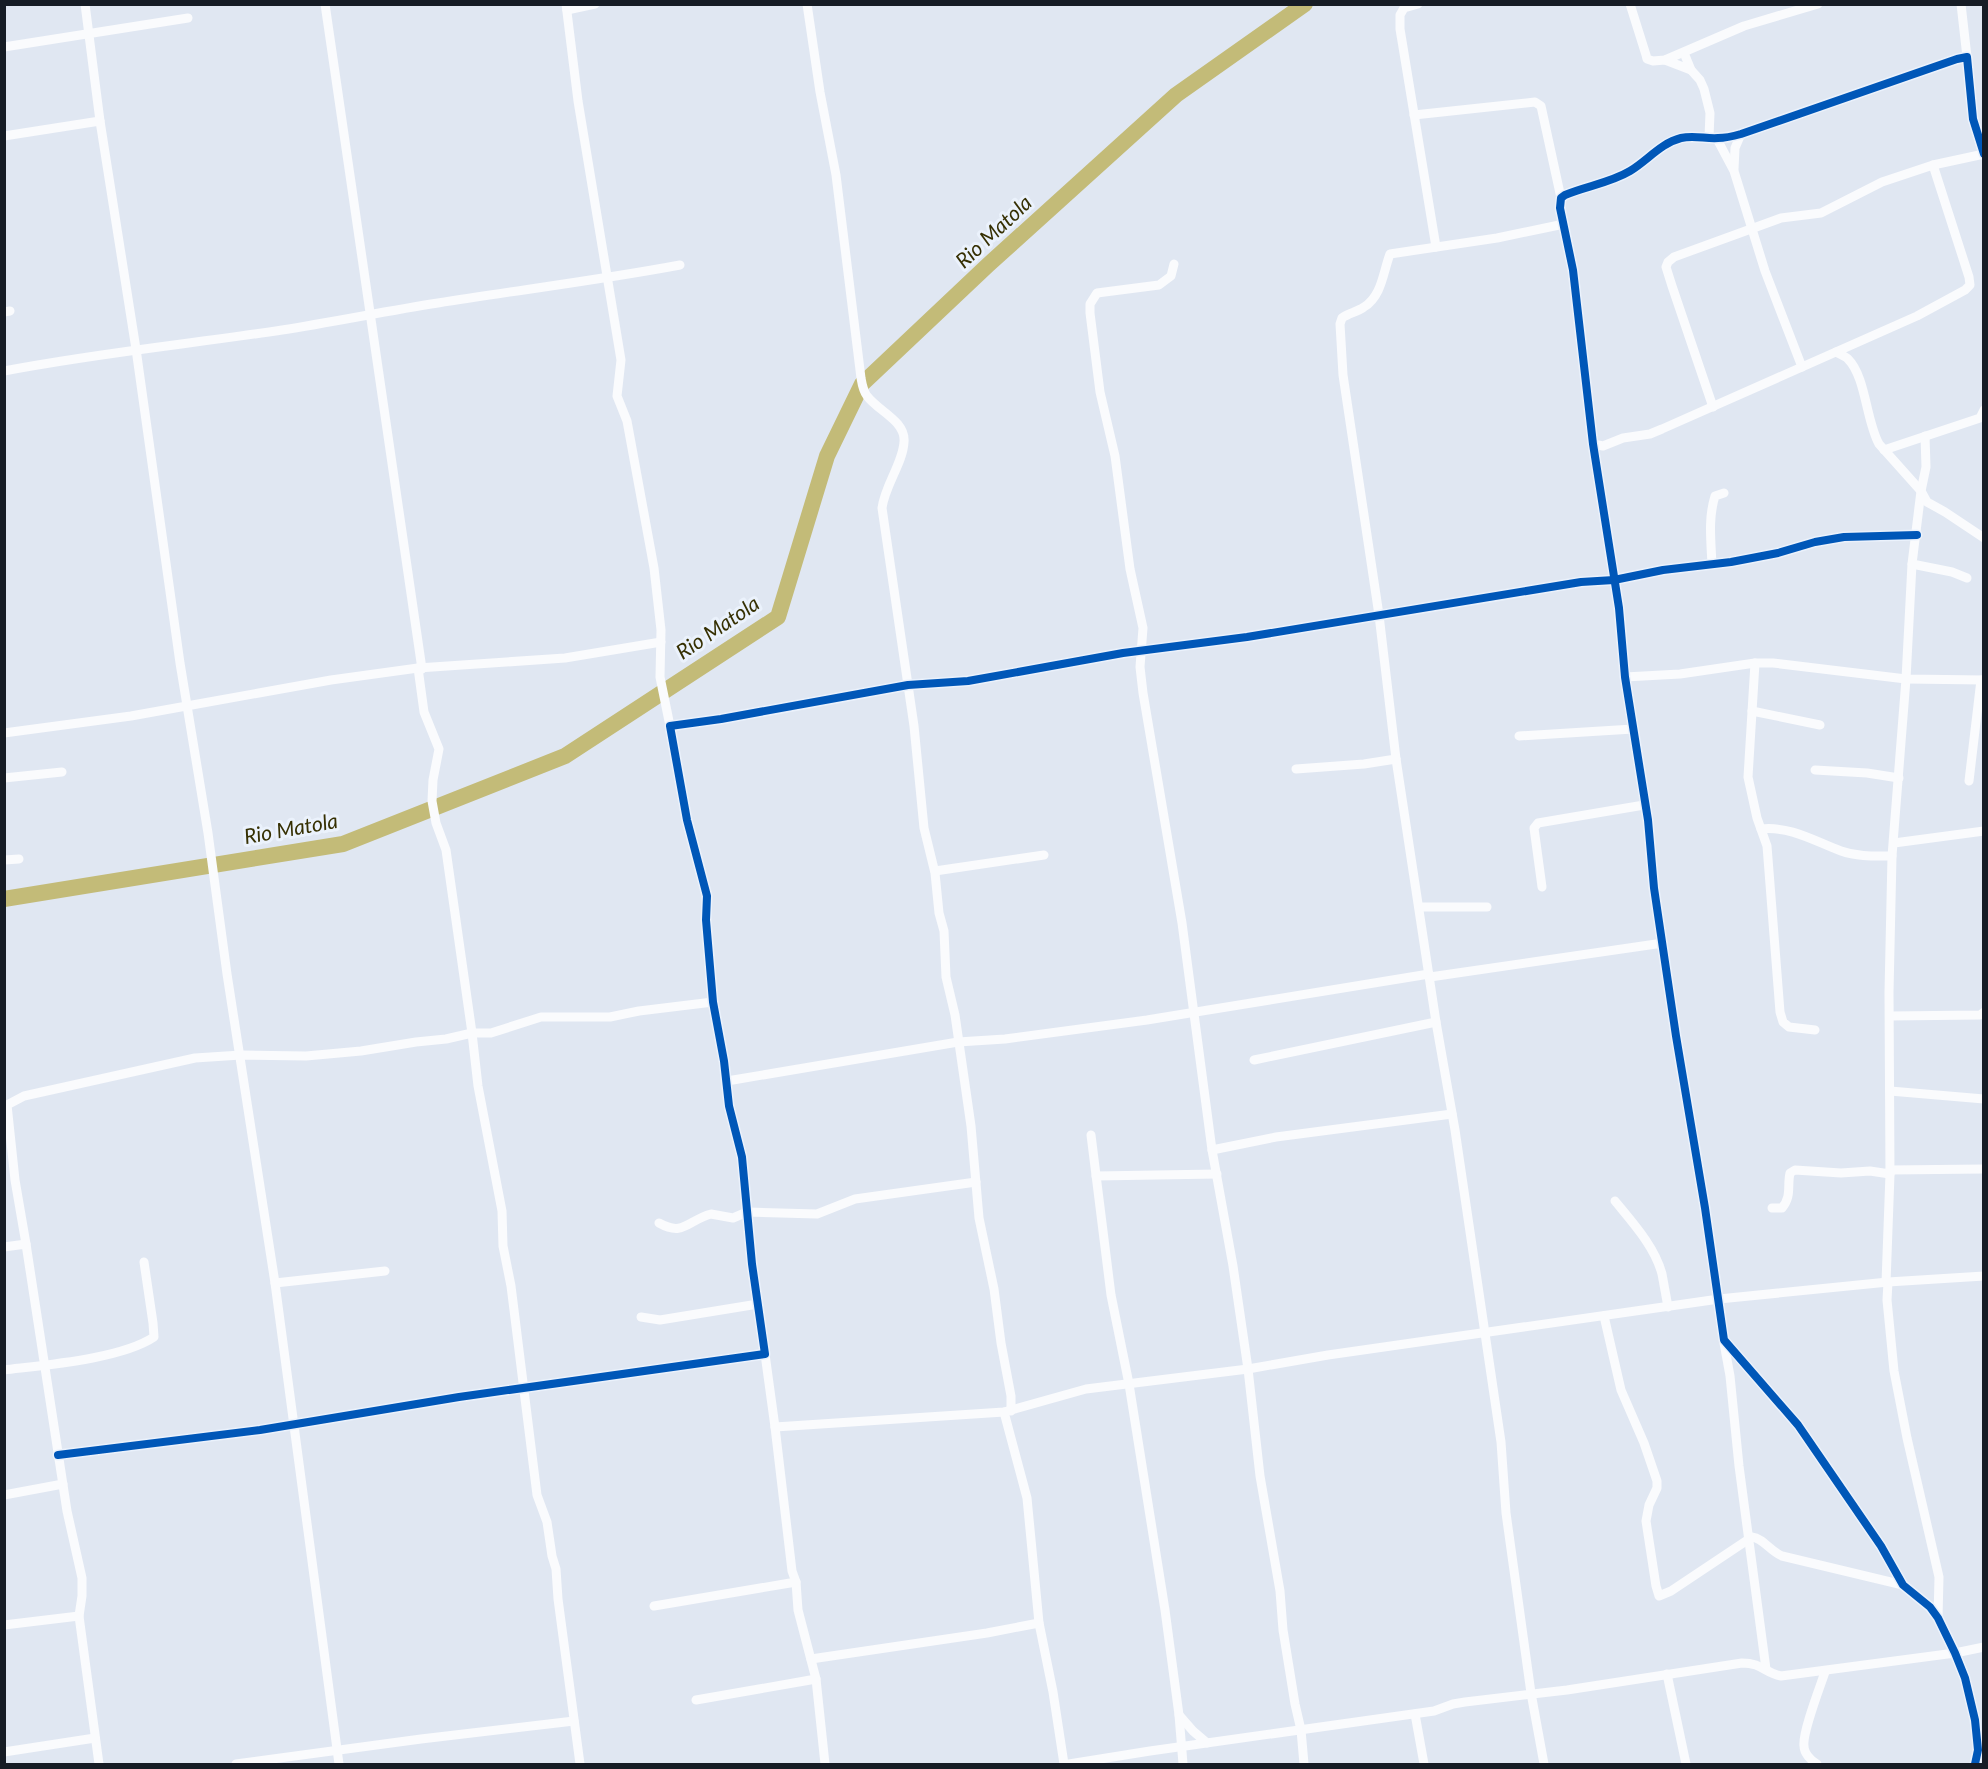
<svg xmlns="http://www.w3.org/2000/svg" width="1988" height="1769" viewBox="0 0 1988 1769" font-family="Lato,sans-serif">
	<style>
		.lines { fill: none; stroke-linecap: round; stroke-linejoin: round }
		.river { stroke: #c3bb78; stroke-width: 16 }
		.minor { stroke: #fafbfd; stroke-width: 9 }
		.cycleway-casing { stroke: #ebf2fc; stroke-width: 11 }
		.cycleway { stroke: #0057b8; stroke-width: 8 }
		.labels { text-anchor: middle; stroke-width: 6; stroke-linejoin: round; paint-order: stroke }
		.water-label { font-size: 21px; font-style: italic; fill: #363003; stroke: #ebf2fc }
	</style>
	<rect width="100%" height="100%" fill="#e0e7f2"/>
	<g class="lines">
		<!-- river -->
		<polyline class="river" points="4,899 343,844 565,756 778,617 827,456 862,384 988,265 1176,95 1305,4"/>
		<!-- minor -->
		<g class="minor">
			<polyline points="85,4 100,121 136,349 180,663 208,833 227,974 275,1283 339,1764"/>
			<polyline points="325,4 422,669"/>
			<polyline points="566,4 578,101 621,360 617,396 627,421 654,568 661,630 660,677 670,726"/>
			<path d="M807 4 820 92 836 175 861 378C862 384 863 391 867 396 878 411 906 421 904 442 903 463 885 485 882 508L914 726 924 828 935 873 939 913 944 931 946 977 955 1015 971 1126 979 1218 994 1289 1001 1343 1011 1396V1411"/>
			<polyline points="1418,4 1404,8 1400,15 1400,29 1436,247"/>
			<polyline points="1630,4 1646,55 1647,59 1653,61 1665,60 1744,26 1818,4"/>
			<polyline points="1961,4 1967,57"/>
			<polyline points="567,10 595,4"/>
			<polyline points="4,47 188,18"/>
			<polyline points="1684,53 1691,70 1700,80 1704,89 1710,113 1709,137"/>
			<polyline points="1665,60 1691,70"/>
			<polyline points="1414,115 1535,102 1541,106 1561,198"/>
			<polyline points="4,136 100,121"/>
			<polyline points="1717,139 1734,171 1765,271 1802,367"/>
			<polyline points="1734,169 1735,148 1741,134"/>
			<polyline points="1174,264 1171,276 1159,285 1097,293 1090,304 1090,313 1100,392 1115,456 1130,569 1143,628 1140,667 1143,693 1182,923 1212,1150 1233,1266 1248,1369 1260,1476 1280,1591 1283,1630 1295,1704 1301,1730 1304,1764"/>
			<polyline points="4,312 10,311"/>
			<path d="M1836 352C1839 354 1845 356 1848 359 1866 377 1866 421 1879 444L1921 491 1927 502 1945 512 1984 538"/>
			<path d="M4 371C97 353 190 344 282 330 334 322 386 311 438 303 519 290 600 280 680 265"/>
			<polyline points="1713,407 1672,286 1666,267 1668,262 1674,257 1781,218 1821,213 1882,182 1933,165 1984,154"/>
			<polyline points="1593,444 1603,446 1623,438 1650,434 1662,429 1917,316 1965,290 1970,285 1969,277 1933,165"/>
			<polyline points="1884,450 1980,418 1984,410"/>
			<polyline points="1912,564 1952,572 1967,578"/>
			<path d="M1712 565C1711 541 1708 518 1715 496L1724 493"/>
			<polyline points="1755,663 1748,777 1757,818 1767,846 1780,1012 1783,1022 1789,1027 1815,1030"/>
			<polyline points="418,668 424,712 439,749 433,780 432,801 436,823 446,850 472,1033 478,1086 502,1211 503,1246 511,1286 537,1495 547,1522 552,1556 556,1569 558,1599 580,1764"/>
			<polyline points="1625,677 1680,674 1755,663 1773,663 1906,679 1984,680"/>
			<polyline points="1752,711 1820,725"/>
			<polyline points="4,733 131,716 331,680 418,668 565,658 661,642"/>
			<polyline points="1519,736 1633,729"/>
			<polyline points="1296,769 1364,764 1396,759"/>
			<polyline points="1815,770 1867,773 1899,778"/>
			<polyline points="4,778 62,772"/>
			<polyline points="1969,781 1981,680"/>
			<path d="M1761 829C1791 826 1814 841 1841 851 1858 857 1875 856 1892 856"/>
			<polyline points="1894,843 1984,831"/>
			<polyline points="4,860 19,859"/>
			<polyline points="935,871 1044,855"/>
			<polyline points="1542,887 1534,828 1538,823 1644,805"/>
			<polyline points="1419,907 1487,907"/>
			<polyline points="1430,977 1663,943"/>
			<polyline points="1890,1016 1980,1015 1984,1012"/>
			<polyline points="1254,1060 1436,1022"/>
			<polyline points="727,1081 958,1042 1005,1039 1147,1020 1429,974"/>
			<polyline points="1890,1091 1984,1099"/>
			<polyline points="1091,1135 1111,1295 1129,1384 1165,1610 1179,1715 1183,1764"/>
			<polyline points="1212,1150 1276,1137 1452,1114"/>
			<polyline points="1890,1170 1984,1169"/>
			<polyline points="1096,1176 1217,1174"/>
			<path d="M1615 1201C1633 1223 1655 1247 1662 1274 1664 1285 1666 1296 1668 1307"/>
			<path d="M1772 1208H1782C1792 1196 1787 1186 1790 1173L1795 1170 1841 1173 1870 1171 1890 1174"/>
			<path d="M659 1223C684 1237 688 1220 711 1214L733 1218 747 1212 817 1214 855 1199 976 1182"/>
			<polyline points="26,1244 15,1180 7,1105 24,1096 195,1058 241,1055 306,1056 361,1051 416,1042 446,1039 472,1033 491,1033 541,1017 610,1017 639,1011 713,1002"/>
			<polyline points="4,1247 26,1244 67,1511 82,1578 82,1596 79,1616 99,1764"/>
			<polyline points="1888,1282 1887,1300 1894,1371 1907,1438 1939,1577 1938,1618"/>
			<polyline points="275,1283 385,1271"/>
			<polyline points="1886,1283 1890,1174 1889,992 1892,856 1906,679 1912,564 1921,491 1926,467 1925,436"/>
			<path d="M1604 1316 1621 1390 1644 1443 1657 1481V1488L1649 1505 1646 1521 1656 1586 1659 1596 1671 1591 1752 1537C1763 1538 1770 1551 1782 1556L1903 1585"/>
			<polyline points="641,1317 660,1320 758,1304"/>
			<polyline points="1724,1343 1730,1376 1739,1466 1766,1669"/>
			<polyline points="765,1354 775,1427 1004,1412 1086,1389 1248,1369 1328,1355 1719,1299 1888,1282 1984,1276"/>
			<path d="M4 1370C45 1365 121 1359 154 1337L153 1323 144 1262"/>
			<polyline points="1004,1412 1027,1498 1039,1623 1053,1692 1064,1764"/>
			<polyline points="775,1427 792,1571 796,1582 798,1610 816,1679 825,1764"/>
			<polyline points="58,1455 260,1430 459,1397 765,1354 752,1264 742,1157 729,1106 724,1061 713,1002 706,920 707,896 687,820 670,726 721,719 908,685 968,681 1123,653 1247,637 1581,582 1614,580 1663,570 1731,562 1778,553 1815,542 1844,537 1917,535"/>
			<polyline points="4,1495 63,1484"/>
			<polyline points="654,1606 796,1582"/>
			<polyline points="4,1625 79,1616"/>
			<polyline points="811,1659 987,1633 1039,1623"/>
			<polyline points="1667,1674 1686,1764"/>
			<polyline points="696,1700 816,1679"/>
			<polyline points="1415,1714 1424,1764"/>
			<polyline points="1179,1715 1193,1731 1207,1743"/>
			<polyline points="4,1752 95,1738"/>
			<polyline points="236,1764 421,1739 574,1721"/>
			<path d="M1069 1764 1150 1751 1434 1711 1453 1704 1465 1702 1567 1690 1742 1663C1762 1663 1765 1673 1781 1676L1955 1653 1984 1647"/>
			<path d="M1544 1764 1531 1693 1506 1513 1501 1442 1455 1130 1436 1022 1396 759 1379 615 1343 375 1340 324 1342 318C1349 313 1357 312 1364 307 1382 296 1383 272 1390 254L1497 238 1564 224"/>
			<path d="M1817 1764C1811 1761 1804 1753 1804 1746 1802 1733 1820 1687 1825 1672"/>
			<path d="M1975 1764 1978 1750 1975 1720 1965 1678 1955 1653 1938 1618 1930 1607 1903 1585 1881 1546 1798 1425 1724 1340 1705 1208 1676 1036 1654 888 1648 820 1625 677 1619 608 1593 444 1573 270 1560 208 1561 198 1565 195C1586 186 1610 183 1630 171 1648 160 1661 143 1681 138 1694 135 1706 139 1718 138 1726 138 1734 136 1741 134L1957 59 1967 57 1973 119 1983 154"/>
		</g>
		<defs>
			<g id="cycleway">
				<polyline points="58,1455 260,1430 459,1397 765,1354 752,1264 742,1157 729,1106 724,1061 713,1002 706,920 707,896 687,820 670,726 721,719 908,685 968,681 1123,653 1247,637 1581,582 1614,580 1663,570 1731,562 1778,553 1815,542 1844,537 1917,535"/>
				<path d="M1975 1764 1978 1750 1975 1720 1965 1678 1955 1653 1938 1618 1930 1607 1903 1585 1881 1546 1798 1425 1724 1340 1705 1208 1676 1036 1654 888 1648 820 1625 677 1619 608 1593 444 1573 270 1560 208 1561 198 1565 195C1586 186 1610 183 1630 171 1648 160 1661 143 1681 138 1694 135 1706 139 1718 138 1726 138 1734 136 1741 134L1957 59 1967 57 1973 119 1984 154"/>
			</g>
		</defs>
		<!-- cycleway casing -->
		<use href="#cycleway" class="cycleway-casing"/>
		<!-- cycleway -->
		<use href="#cycleway" class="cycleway"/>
	</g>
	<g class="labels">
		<!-- water labels -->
		<g class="water-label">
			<text transform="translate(994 232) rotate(-43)" y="7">Rio Matola</text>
			<text transform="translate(718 628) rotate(-34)" y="7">Rio Matola</text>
			<text transform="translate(291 829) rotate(-10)" y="7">Rio Matola</text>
		</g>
	</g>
	<!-- border -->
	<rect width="1988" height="1769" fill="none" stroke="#161c25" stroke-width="12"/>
</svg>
